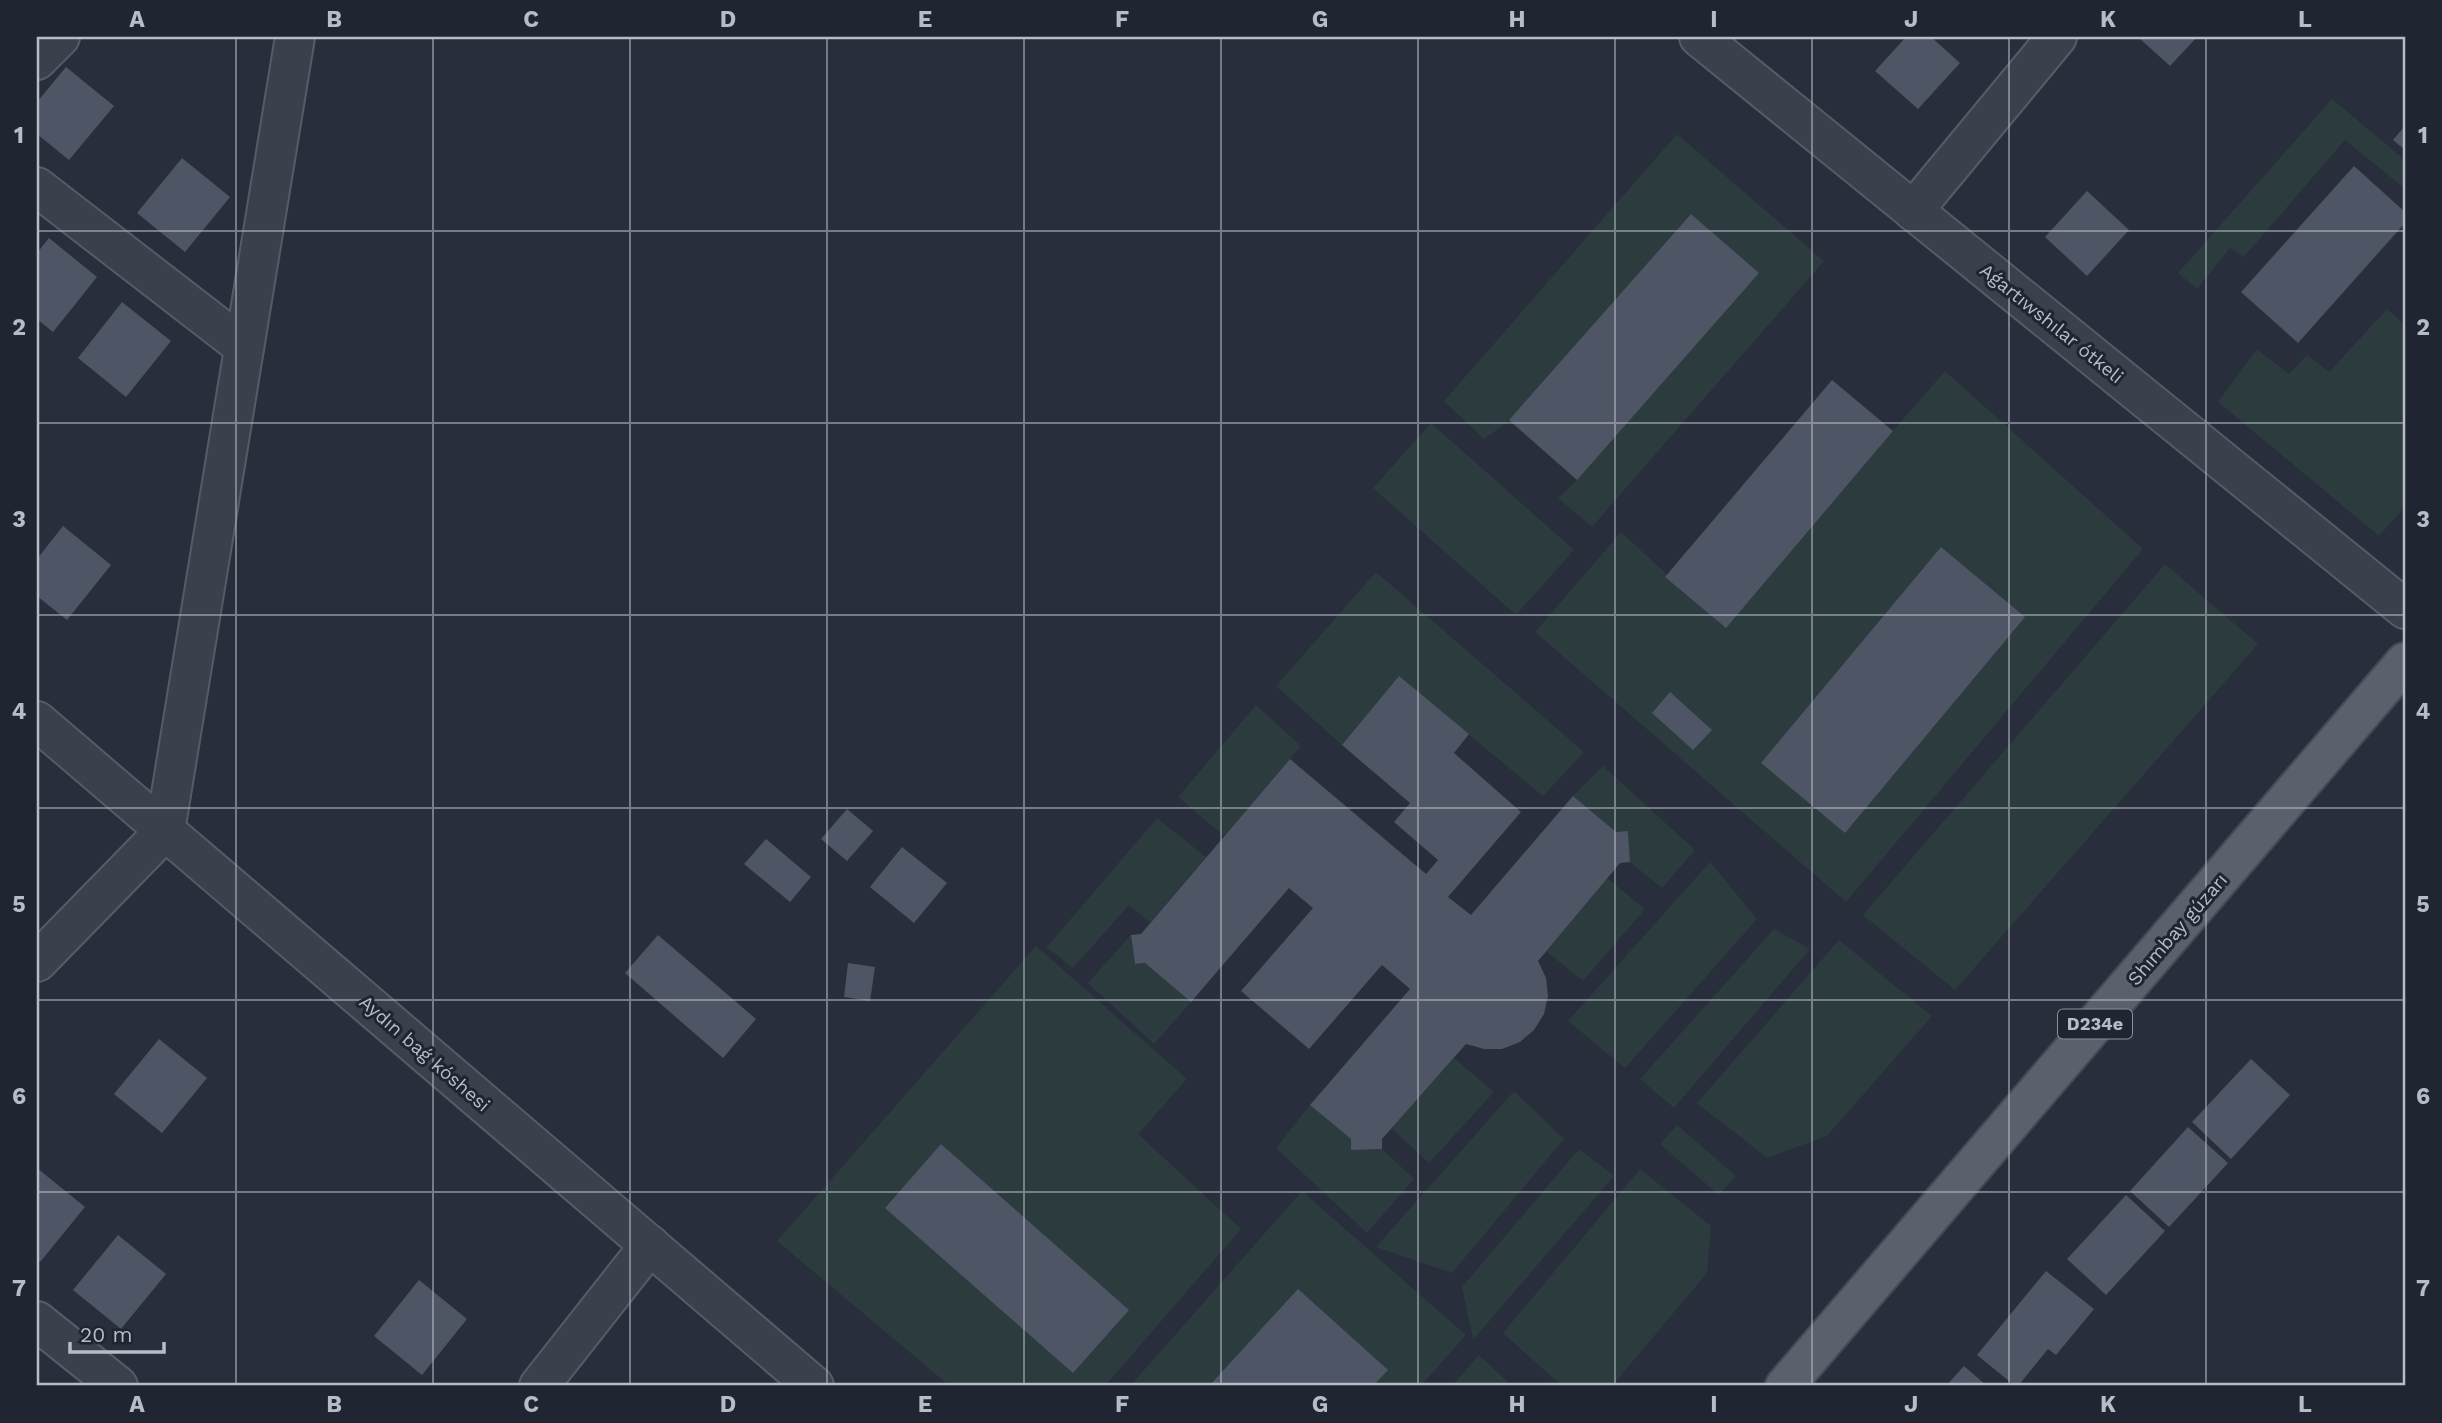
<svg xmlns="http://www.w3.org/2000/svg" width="2442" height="1423" viewBox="0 0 2442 1423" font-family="'Work Sans',sans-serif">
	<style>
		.green { fill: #2b3b3e }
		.building { fill: #4e5564 }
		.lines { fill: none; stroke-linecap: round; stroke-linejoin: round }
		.minor-casing { stroke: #565c67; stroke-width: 42 }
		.primary-casing { stroke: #444a55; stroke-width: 42 }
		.minor { stroke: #3b414c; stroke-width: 38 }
		.primary { stroke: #5a606c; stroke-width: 38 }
		.grid { fill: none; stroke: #b7bcc7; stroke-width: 2; stroke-opacity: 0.55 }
		.labels { text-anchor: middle; stroke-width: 6; stroke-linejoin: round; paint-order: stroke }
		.shield { fill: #202631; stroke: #8a8f9a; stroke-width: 2 }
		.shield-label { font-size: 18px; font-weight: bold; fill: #b7bcc7 }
		.street-label { font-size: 19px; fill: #b7bcc7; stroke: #202631 }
		.neatline { fill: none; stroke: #b7bcc7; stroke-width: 2.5 }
		.grid-label { font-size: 23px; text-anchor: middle; font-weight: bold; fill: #b7bcc7 }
	</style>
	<rect width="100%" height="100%" fill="#282e3c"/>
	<!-- green -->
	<g class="green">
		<polygon points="2332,99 2405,160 2405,189 2345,140 2244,257 2230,248 2197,289 2178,273"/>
		<polygon points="1677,134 1824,261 1592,527 1558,498 1577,480 1509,421 1484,439 1444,401"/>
		<polygon points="2387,309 2405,325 2405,507 2379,536 2218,402 2257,349 2289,374 2307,355 2329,372"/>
		<polygon points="1945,371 2143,549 1846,902 1535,632 1621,532 1723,626"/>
		<polygon points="1431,423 1574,550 1516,615 1373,488"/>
		<polygon points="2165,564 2258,644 1955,990 1863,915"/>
		<polygon points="1376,572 1584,752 1543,796 1399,677 1342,745 1276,686"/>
		<polygon points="1256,705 1301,746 1224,836 1178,797"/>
		<polygon points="1603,766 1695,850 1662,888 1630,862 1628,831 1616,832 1573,796"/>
		<polygon points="1157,818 1206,857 1150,923 1129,905 1073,968 1047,947"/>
		<polygon points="1710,862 1757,919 1625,1068 1568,1021"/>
		<polygon points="1607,878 1645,909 1583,981 1546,951"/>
		<polygon points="1774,929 1810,949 1674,1108 1640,1079"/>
		<polygon points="1131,935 1135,964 1145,963 1191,1002 1154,1044 1088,983"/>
		<polygon points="1839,940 1932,1016 1827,1136 1767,1158 1697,1103"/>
		<polygon points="1036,946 1187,1079 1138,1134 1241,1229 1105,1386 950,1386 777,1241"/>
		<polygon points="1454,1058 1494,1092 1429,1163 1391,1128"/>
		<polygon points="1514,1091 1564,1139 1452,1273 1376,1247"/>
		<polygon points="1310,1105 1351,1139 1351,1150 1382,1149 1414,1179 1367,1233 1276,1148"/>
		<polygon points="1677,1125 1736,1176 1719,1195 1660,1144"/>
		<polygon points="1579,1149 1614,1176 1473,1340 1462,1287"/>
		<polygon points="1640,1169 1711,1226 1707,1273 1612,1386 1562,1386 1503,1333"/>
		<polygon points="1302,1191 1466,1335 1421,1386 1130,1386"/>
		<polygon points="1479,1355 1512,1386 1452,1386"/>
	</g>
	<!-- building -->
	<g class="building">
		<polygon points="1906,37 1931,37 1960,63 1918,109 1875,71"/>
		<polygon points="2138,37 2197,37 2170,66"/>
		<polygon points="66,67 114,106 69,160 37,134 37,102"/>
		<polygon points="2405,126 2405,150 2393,140"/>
		<polygon points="182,158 230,197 185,252 137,213"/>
		<polygon points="2354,166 2405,212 2405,223 2298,343 2241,292"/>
		<polygon points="2087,191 2129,230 2087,276 2045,237"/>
		<polygon points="1691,214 1759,273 1577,480 1509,420"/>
		<polygon points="49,238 97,277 53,332 37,319 37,253"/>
		<polygon points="122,302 171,341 126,397 78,358"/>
		<polygon points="1832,380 1893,431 1726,628 1665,577"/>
		<polygon points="63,526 111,565 67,620 37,596 37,559"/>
		<polygon points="1941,547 2025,617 1845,833 1761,763"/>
		<polygon points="1399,676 1469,734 1454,753 1521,812 1448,897 1471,915 1573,796 1616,832 1628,831 1630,862 1620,863 1538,961 1546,978 1548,996 1544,1014 1534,1030 1520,1042 1502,1049 1484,1049 1466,1044 1382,1139 1382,1149 1351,1150 1351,1139 1310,1105 1410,989 1382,965 1309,1049 1241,991 1313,908 1289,888 1191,1002 1145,963 1135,964 1131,935 1141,934 1290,759 1426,874 1438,860 1394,822 1410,803 1342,745"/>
		<polygon points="1670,692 1712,730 1693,750 1652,713"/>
		<polygon points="847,809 873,831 847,861 821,839"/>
		<polygon points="766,839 811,877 790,902 744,864"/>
		<polygon points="902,847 947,883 914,923 870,887"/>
		<polygon points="658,935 756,1019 723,1058 625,973"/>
		<polygon points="848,963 875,967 870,1001 844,997"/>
		<polygon points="159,1039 207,1078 162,1133 114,1094"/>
		<polygon points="2251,1059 2290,1095 2231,1159 2192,1122"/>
		<polygon points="2188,1127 2228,1163 2169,1227 2130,1191"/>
		<polygon points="941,1144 1129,1310 1073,1373 885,1208"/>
		<polygon points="37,1168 85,1207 40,1262 37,1259"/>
		<polygon points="2126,1195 2165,1231 2106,1295 2067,1259"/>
		<polygon points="118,1235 166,1274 121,1329 73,1290"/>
		<polygon points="2046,1271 2094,1309 2056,1355 2048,1349 2018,1386 2015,1386 1977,1355"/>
		<polygon points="419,1280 467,1319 422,1375 374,1336"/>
		<polygon points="1298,1289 1388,1370 1373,1386 1209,1386"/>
		<polygon points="1964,1366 1987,1386 1946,1386"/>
	</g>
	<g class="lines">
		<defs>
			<g id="minor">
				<polyline points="1699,37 2405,609"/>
				<polyline points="37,60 60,37"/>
				<polyline points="37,187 244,347"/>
				<polyline points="1913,211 2057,37"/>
				<polyline points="37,721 814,1386"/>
				<polyline points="37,962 165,831 295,37"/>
				<polyline points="37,1321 118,1386"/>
				<polyline points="539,1386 650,1245"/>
			</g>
			<polyline id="primary" points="1785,1386 2405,662"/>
		</defs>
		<!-- minor casing -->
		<use href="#minor" class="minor-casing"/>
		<!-- primary casing -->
		<use href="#primary" class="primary-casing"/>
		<!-- minor -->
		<use href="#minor" class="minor"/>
		<!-- primary -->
		<use href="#primary" class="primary"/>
	</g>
	<!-- grid -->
	<path class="grid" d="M236 37V1386M433 37V1386M630 37V1386M827 37V1386M1024 37V1386M1221 37V1386M1418 37V1386M1615 37V1386M1812 37V1386M2009 37V1386M2206 37V1386M37 231H2405M37 423H2405M37 615H2405M37 808H2405M37 1000H2405M37 1192H2405"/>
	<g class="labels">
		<!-- shield labels -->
		<rect class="shield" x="2058" y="1009.5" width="74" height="29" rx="5"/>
		<g class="shield-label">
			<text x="2095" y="1030">D234e</text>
		</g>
		<!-- street labels -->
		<g class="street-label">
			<text transform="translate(2052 323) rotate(39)" y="7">Aǵartıwshılar ótkeli</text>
			<text transform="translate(2177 929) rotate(-49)" y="7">Shımbay gúzarı</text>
			<text transform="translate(425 1053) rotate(41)" y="7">Aydın baǵ kóshesi</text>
		</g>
	</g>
	<!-- border -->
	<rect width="2442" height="1423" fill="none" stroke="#202631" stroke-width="77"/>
	<!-- scale -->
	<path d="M70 1342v10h94v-10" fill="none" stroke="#b7bcc7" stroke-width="3.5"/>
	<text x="80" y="1342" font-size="21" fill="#b7bcc7" stroke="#202631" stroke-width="5" paint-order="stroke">20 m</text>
	<rect x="38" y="38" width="2366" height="1346" class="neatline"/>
	<g class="grid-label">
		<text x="137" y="27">A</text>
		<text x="334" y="27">B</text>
		<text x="531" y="27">C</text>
		<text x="728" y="27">D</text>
		<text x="925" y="27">E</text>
		<text x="1122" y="27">F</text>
		<text x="1320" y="27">G</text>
		<text x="1517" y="27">H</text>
		<text x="1714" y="27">I</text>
		<text x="1911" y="27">J</text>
		<text x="2108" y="27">K</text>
		<text x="2305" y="27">L</text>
		<text x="19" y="143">1</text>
		<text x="2423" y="143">1</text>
		<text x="19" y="335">2</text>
		<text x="2423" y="335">2</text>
		<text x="19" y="527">3</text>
		<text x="2423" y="527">3</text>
		<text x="19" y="719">4</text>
		<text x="2423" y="719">4</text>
		<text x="19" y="912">5</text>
		<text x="2423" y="912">5</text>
		<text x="19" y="1104">6</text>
		<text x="2423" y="1104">6</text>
		<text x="19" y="1296">7</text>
		<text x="2423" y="1296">7</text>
		<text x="137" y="1412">A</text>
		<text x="334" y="1412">B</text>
		<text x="531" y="1412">C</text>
		<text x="728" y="1412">D</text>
		<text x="925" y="1412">E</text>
		<text x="1122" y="1412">F</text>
		<text x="1320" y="1412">G</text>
		<text x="1517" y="1412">H</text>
		<text x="1714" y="1412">I</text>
		<text x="1911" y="1412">J</text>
		<text x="2108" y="1412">K</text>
		<text x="2305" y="1412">L</text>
	</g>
</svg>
